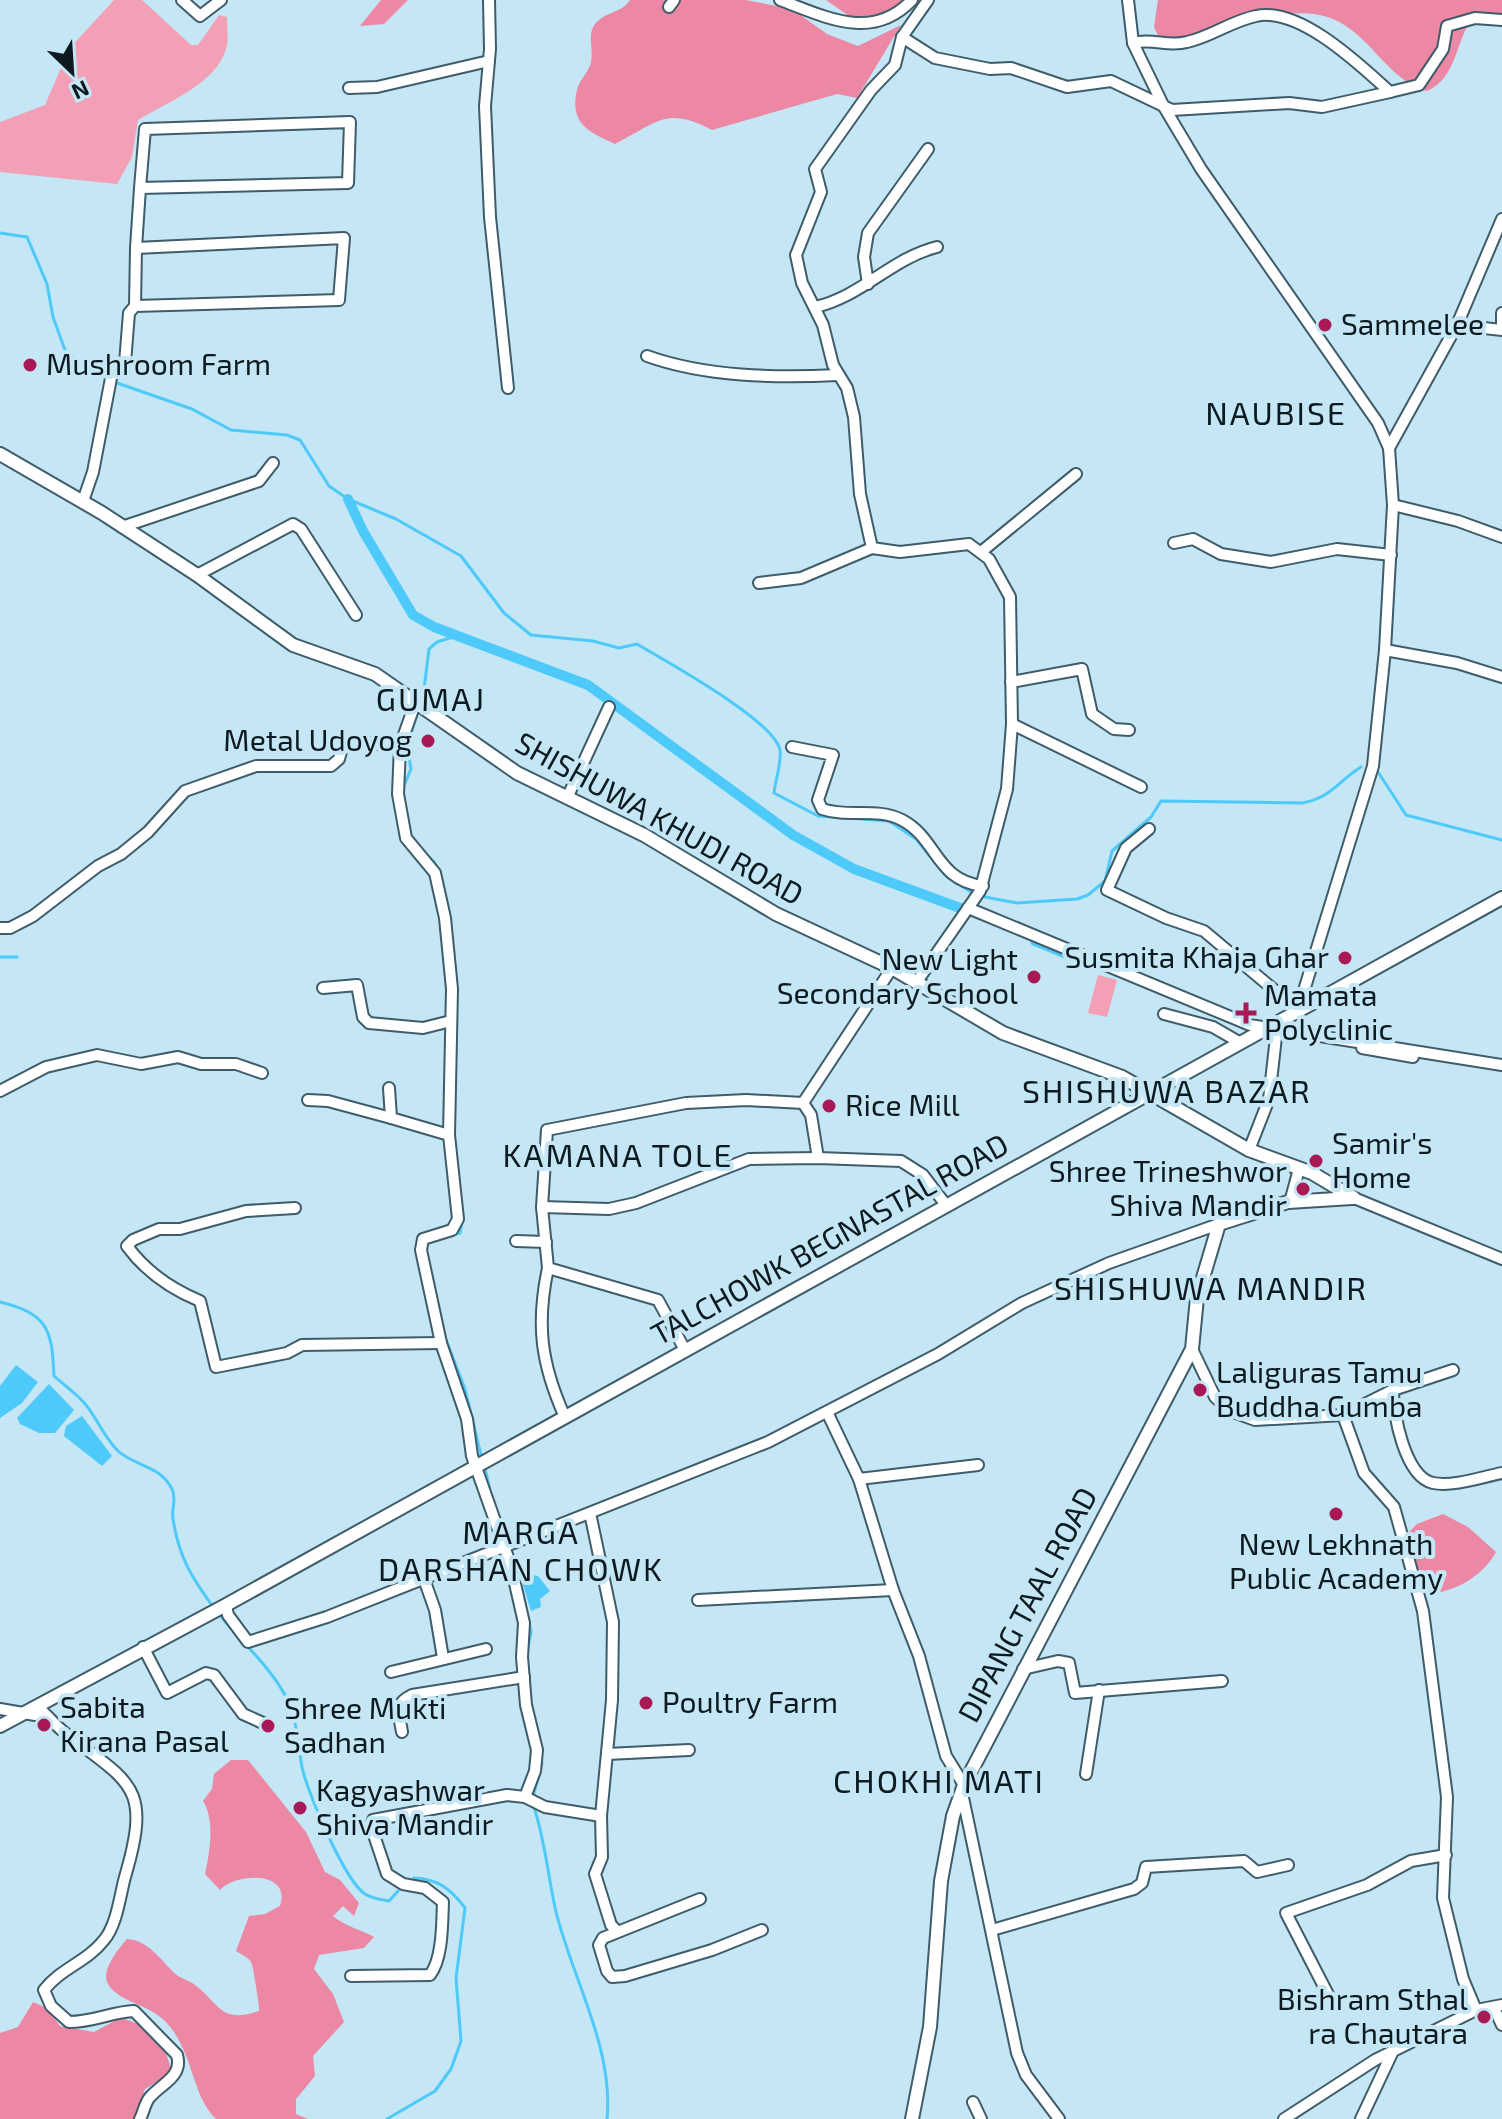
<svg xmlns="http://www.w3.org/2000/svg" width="1502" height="2119" viewBox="0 0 1502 2119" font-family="'Exo 2',sans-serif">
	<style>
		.green { fill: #f3a0b6 }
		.forest { fill: #ec87a4 }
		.water { fill: #4dcaf9 }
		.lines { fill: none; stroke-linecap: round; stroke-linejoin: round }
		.stream { stroke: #4dcaf9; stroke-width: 3 }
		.canal { stroke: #4dcaf9; stroke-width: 10 }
		.minor-casing { stroke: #3e5c69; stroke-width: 14 }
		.major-casing { stroke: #3e5c69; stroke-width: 16 }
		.minor { stroke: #fff; stroke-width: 10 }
		.major { stroke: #fff; stroke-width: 12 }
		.poi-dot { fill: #a91956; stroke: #c4e6f5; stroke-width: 3 }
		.labels { text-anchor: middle; stroke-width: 8; stroke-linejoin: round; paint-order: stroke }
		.poi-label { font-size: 30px; fill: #0d1a1f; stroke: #c4e6f5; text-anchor: start }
		.street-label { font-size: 30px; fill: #0d1a1f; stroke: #c4e6f5 }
		.neighbourhood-label { font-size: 32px; letter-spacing: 2px; fill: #0d1a1f; stroke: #c4e6f5 }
	</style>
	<rect width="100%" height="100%" fill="#c4e6f5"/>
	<!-- green -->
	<g class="green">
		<path d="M114 0H142L191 45H198L219 15 227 17C227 26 229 40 226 49 217 83 166 103 138 120L132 157 117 184 0 172V122L45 105 69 49Z"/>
		<polygon points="1098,975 1117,980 1107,1017 1088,1013"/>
	</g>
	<!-- forest -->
	<g class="forest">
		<polygon points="381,0 408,0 384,24 360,26"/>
		<path d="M630 0H746L792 9 827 34 858 46 901 25 857 98 837 94 712 130C666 106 658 122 615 144 589 132 569 124 577 90 579 80 589 72 591 62 594 47 585 31 599 20 610 11 622 12 630 0Z"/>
		<polygon points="826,0 903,0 896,11 852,18"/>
		<path d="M1158 0H1502V14L1474 16C1454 41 1459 76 1427 91 1386 81 1368 27 1324 16 1281 4 1233 34 1191 41 1181 43 1170 41 1160 40L1154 27Z"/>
		<path d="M1443 1514 1468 1527 1496 1552C1483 1576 1456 1591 1430 1594L1421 1582 1407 1534 1417 1524Z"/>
		<path d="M231 1760H248L306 1832 325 1872 340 1880 359 1903 354 1916 343 1906 333 1916C346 1927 360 1929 374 1937L364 1948 319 1955 314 1969 333 1994 344 2022 313 2056 315 2076 296 2099V2114L308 2119H216C191 2095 194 2052 166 2022 148 2003 116 2002 107 1982 102 1969 119 1948 127 1939 150 1940 162 1963 178 1976 183 1979 190 1981 195 1985 220 2004 220 2024 259 2011 260 2007 253 1969 252 1964 249 1957 242 1955 236 1951L249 1916 265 1914 280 1906C292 1870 235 1873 220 1890L205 1874C210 1851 215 1820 203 1801L212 1789 214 1774Z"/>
		<path d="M33 2002 47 2008 60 2026 94 2032 120 2018C148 2024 168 2044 171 2073L145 2089 135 2119H0V2033L18 2027Z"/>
	</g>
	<!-- water -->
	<g class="water">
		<polygon points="16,1365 38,1382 22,1403 0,1418 0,1386"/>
		<polygon points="49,1384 74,1410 55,1433 39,1433 20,1424 17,1418"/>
		<polygon points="82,1416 112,1456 102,1466 64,1436 66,1426"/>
		<polygon points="527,1574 538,1576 550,1591 540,1599 541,1607 531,1611 521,1578"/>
	</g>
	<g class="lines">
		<!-- stream -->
		<g class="stream">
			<polyline points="0,233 27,237 47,284 53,317 65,350 97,377"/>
			<path d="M117 383 192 409 231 430 287 435 300 440 329 486 348 499 396 519 461 556 504 613 531 635 593 641 619 648 637 644C665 661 774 720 780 750 782 762 775 781 774 793L818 816 889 821 916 839 947 877 971 892"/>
			<polyline points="423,697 429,649 437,642 456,636"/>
			<polyline points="1378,772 1406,815 1502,840"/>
			<polyline points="403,788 411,769 407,746 419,708"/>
			<polyline points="416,844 435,863 447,902"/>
			<path d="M985 897 1017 903 1077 899 1088 895 1105 881 1112 851 1151 817 1161 801 1302 803C1331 798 1337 782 1361 767"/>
			<polyline points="450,921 456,1013"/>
			<polyline points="0,957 17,957"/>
			<polyline points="438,1239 460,1233 463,1216"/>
			<path d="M0 1302C48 1314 52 1329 54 1376 64 1385 77 1394 86 1405 98 1420 104 1437 118 1451 136 1467 160 1465 172 1489 177 1499 171 1509 173 1519 179 1558 192 1578 214 1608"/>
			<polyline points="445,1337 465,1389 482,1459"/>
			<polyline points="485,1468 491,1495"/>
			<path d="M219 1614C241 1642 268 1664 285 1695 298 1719 297 1742 302 1767 307 1792 345 1881 365 1894 371 1898 382 1900 389 1901L398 1891"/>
			<polyline points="527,1653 531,1632 528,1617"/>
			<polyline points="528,1668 530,1700"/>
			<polyline points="533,1797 542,1763 537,1730"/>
			<path d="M533 1804C545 1839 548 1877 556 1912 573 1980 614 2049 607 2119"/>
			<path d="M387 2119 435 2091 451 2069 461 2041 456 1978 465 1908C451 1889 438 1879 414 1878"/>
		</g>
		<!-- canal -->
		<g class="canal">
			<polyline points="348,499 363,531 413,615 434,627 588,685 793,835 854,869 960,908"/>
			<polyline points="1035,941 1094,965"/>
		</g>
		<defs>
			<g id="minor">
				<polyline points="182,0 200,16 221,0"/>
				<polyline points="489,0 490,49 485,106 490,217 508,388"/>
				<path d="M780 0C826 17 872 42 912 0"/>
				<polyline points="1128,0 1133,43 1164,107 1201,169 1378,423 1389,448 1393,505 1385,650 1373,766 1298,1010 1204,931 1166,918 1107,890 1126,848 1149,829"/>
				<polyline points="669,7 674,0"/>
				<polyline points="902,37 935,58 990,69 1011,68 1067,87 1111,81 1172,110 1289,103 1322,107 1390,92"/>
				<path d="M1133 43C1152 38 1168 47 1187 42 1211 37 1231 21 1256 16 1299 6 1360 65 1390 92L1419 85 1443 49 1447 26 1475 18 1502 20"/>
				<polyline points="349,88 377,87 489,61"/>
				<polyline points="868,284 864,257 868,233 928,149"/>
				<polyline points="135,306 136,248"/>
				<path d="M815 307C861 297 892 258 937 247"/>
				<polyline points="1502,313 1502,324"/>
				<polyline points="1457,325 1502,330"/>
				<path d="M647 356C706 377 775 378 838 375"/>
				<polyline points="1389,448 1457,325 1502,219"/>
				<polyline points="83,501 93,472 112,373 125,363 129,313 135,306 339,300 344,238 136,248 140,188 348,183 350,122 145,129 140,188"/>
				<polyline points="1393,505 1458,521 1502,537"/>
				<polyline points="122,527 259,481 273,463"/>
				<polyline points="1174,543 1193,539 1221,554 1271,562 1337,549 1391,555"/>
				<polyline points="872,548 860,494 854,417 847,388 833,365 823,325 802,283 796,255 821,192 815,169 871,90 895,65 902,37 928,0"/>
				<polyline points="872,548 900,552 969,544 989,559 1010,597 1012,724 1007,789 980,891 916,983"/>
				<polyline points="981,552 1076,474"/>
				<polyline points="197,575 293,524 301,529 356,615"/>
				<polyline points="759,583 801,578 872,548"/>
				<polyline points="1385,650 1457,663 1502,677"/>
				<polyline points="1011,682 1082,669 1092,714 1114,729 1129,730"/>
				<polyline points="416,701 400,746 398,794 406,838 435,873 445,918 452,989 449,1135 458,1219 452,1230 423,1239 421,1250 441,1343 467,1419 472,1456 511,1566 524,1623 522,1657 526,1705 537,1750 535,1771 525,1797"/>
				<polyline points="1012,724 1141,787"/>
				<path d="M792 747 833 755 818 800 822 809C848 818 877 807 902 820 938 839 935 880 983 886"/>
				<polyline points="568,796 609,707"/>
				<polyline points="968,908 1250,1025 1502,1065"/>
				<polyline points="0,928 10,928 33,916 98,866 121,854 148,832 185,791 256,766 331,766 339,759 344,741 400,746"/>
				<polyline points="323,988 357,985 363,1017 369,1023 423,1028 451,1021"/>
				<polyline points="1164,1014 1213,1027 1239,1042"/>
				<polyline points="1362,1048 1413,1057"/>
				<polyline points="389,1088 391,1118 449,1135"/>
				<polyline points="0,1091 46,1067 97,1055 141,1064 178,1057 201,1064 236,1064 262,1073"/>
				<polyline points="308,1100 328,1101 391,1118"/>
				<polyline points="803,1103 811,1115 818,1158"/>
				<polyline points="1249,1150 1269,1099 1276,1037"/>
				<polyline points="1354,1198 1502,1259"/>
				<polyline points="1290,1202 1299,1169"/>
				<polyline points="542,1207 609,1209 636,1203 749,1159 818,1158 901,1161 923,1175 946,1205"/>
				<path d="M295 1208 246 1211 180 1229H159L133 1240 127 1246C146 1272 171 1289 200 1301L216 1367 287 1353 302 1345 441 1343"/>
				<polyline points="516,1241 546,1242"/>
				<path d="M548 1268C536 1324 541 1363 564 1415"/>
				<polyline points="1192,1349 1215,1397 1230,1411 1255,1420 1343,1415 1393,1390 1453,1370"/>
				<polyline points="685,1350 658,1300 548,1268 542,1207 547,1130 686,1103 746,1100 803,1103 892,968"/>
				<path d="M1393 1390C1393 1414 1405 1477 1433 1483 1453 1487 1482 1477 1502 1473"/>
				<polyline points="827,1412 859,1479 893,1590 919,1656 946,1756 964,1785"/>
				<polyline points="1343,1415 1364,1473 1394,1507 1423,1611 1447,1797 1443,1898 1463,1979 1476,2010"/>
				<polyline points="859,1479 978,1465"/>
				<polyline points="590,1513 613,1622 612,1700 601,1816 602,1857 595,1874 611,1925 616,1930"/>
				<polyline points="424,1579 435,1610 443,1658"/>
				<polyline points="698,1600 893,1590"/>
				<polyline points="226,1605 228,1615 248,1642 327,1617 768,1442 938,1354 1022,1303 1109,1263 1219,1224"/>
				<polyline points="143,1647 167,1693 206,1673 214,1675 243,1714 263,1723"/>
				<polyline points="1023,1669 1058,1661 1069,1663 1075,1693 1222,1681"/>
				<polyline points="391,1672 486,1649"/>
				<path d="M0 1709 35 1715 42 1711C50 1718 56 1726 64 1732 131 1784 152 1785 125 1877 120 1895 117 1925 104 1940 87 1962 61 1968 44 1990L51 2006 69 2022C94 2022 111 2012 134 2011L177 2055C183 2076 163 2083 151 2096 145 2101 144 2112 140 2119"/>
				<path d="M402 1732C399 1713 393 1704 412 1695L524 1677"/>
				<polyline points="607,1754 689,1750"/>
				<polyline points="1086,1774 1099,1690"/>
				<polyline points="962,1793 1017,2053 1026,2075 1059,2119"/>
				<polyline points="700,1899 603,1938 599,1945 607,1971 612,1977 625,1976 712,1950 762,1930"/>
				<polyline points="992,1930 1134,1889 1142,1883 1146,1867 1244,1861 1257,1872 1288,1865"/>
				<path d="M351 1976 430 1975C443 1958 442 1923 443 1902L425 1888 403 1884 387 1874 371 1826 373 1820 507 1795 525 1797 545 1807 601 1816"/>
				<polyline points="1334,2006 1286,1913 1367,1885 1411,1861 1446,1855"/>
				<polyline points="1494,2008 1502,2025"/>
				<polyline points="973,2102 981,2119"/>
				<polyline points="1284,2119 1375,2060 1476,2010 1502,2005"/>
				<polyline points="1361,2119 1393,2051"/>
			</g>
			<g id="major">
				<polyline points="0,454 102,513 197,575 293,645 375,674 517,773 644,835 776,914 892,968 1003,1033 1122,1077 1249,1150 1312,1173 1354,1198"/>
				<polyline points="0,1726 226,1605 1502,898"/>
				<polyline points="912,2119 930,2027 941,1881 953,1816 964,1785 1192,1349 1197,1298 1219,1224 1288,1202 1352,1198"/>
			</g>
		</defs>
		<!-- minor casing -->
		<use href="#minor" class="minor-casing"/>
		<!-- major casing -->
		<use href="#major" class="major-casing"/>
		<!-- minor -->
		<use href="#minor" class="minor"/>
		<!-- major -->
		<use href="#major" class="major"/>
	</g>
	<!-- markers -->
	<g class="poi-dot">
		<circle cx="1325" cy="325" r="8"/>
		<circle cx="30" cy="365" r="8"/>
		<circle cx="428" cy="741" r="8"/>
		<circle cx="1345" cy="958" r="8"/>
		<circle cx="1034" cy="977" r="8"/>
		<path d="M1242 1001h8v8h8v8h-8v8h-8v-8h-8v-8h8z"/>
		<circle cx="829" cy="1106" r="8"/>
		<circle cx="1316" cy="1161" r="8"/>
		<circle cx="1303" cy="1189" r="8"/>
		<circle cx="1200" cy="1390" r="8"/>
		<circle cx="1336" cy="1514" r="8"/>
		<circle cx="646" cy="1703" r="8"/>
		<circle cx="44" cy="1725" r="8"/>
		<circle cx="268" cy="1726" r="8"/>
		<circle cx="300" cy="1808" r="8"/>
		<circle cx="1484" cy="2017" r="8"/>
	</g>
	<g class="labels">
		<!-- poi labels -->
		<g class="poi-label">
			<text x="1341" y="335">Sammelee</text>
			<text x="46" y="375">Mushroom Farm</text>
			<text x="412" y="751" text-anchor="end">Metal Udoyog</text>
			<text x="1329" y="968" text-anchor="end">Susmita Khaja Ghar</text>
			<text x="1018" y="970" text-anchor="end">New Light<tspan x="1018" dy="34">Secondary School</tspan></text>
			<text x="1264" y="1006">Mamata<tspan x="1264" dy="34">Polyclinic</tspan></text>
			<text x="845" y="1116">Rice Mill</text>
			<text x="1332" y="1154">Samir's<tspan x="1332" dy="34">Home</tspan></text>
			<text x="1287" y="1182" text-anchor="end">Shree Trineshwor<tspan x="1287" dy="34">Shiva Mandir</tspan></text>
			<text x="1216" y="1383">Laliguras Tamu<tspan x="1216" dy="34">Buddha Gumba</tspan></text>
			<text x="1336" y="1555" text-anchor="middle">New Lekhnath<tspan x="1336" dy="34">Public Academy</tspan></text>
			<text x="662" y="1713">Poultry Farm</text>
			<text x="60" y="1718">Sabita<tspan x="60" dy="34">Kirana Pasal</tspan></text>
			<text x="284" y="1719">Shree Mukti<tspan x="284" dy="34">Sadhan</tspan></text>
			<text x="316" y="1801">Kagyashwar<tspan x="316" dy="34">Shiva Mandir</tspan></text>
			<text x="1468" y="2010" text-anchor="end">Bishram Sthal<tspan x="1468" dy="34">ra Chautara</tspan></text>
		</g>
		<!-- street labels -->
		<g class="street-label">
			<text transform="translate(659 819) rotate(29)" y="10">SHISHUWA KHUDI ROAD</text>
			<text transform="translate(830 1240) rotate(-29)" y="10">TALCHOWK BEGNASTAL ROAD</text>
			<text transform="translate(1028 1605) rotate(-62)" y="10">DIPANG TAAL ROAD</text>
		</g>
		<!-- neighbourhood labels -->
		<g class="neighbourhood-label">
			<text x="1276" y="425">NAUBISE</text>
			<text x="431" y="711">GUMAJ</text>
			<text x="1167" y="1103">SHISHUWA BAZAR</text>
			<text x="618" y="1167">KAMANA TOLE</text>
			<text x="1211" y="1300">SHISHUWA MANDIR</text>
			<text x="521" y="1544">MARGA<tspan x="521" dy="37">DARSHAN CHOWK</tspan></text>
			<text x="939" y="1793">CHOKHI MATI</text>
		</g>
	</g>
	<!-- north arrow -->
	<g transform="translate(72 72) rotate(155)" stroke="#c4e6f5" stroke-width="6" paint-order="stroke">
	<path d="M0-6L14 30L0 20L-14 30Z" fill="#0d1a1f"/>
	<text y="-12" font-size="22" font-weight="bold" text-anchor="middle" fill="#0d1a1f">N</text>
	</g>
</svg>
